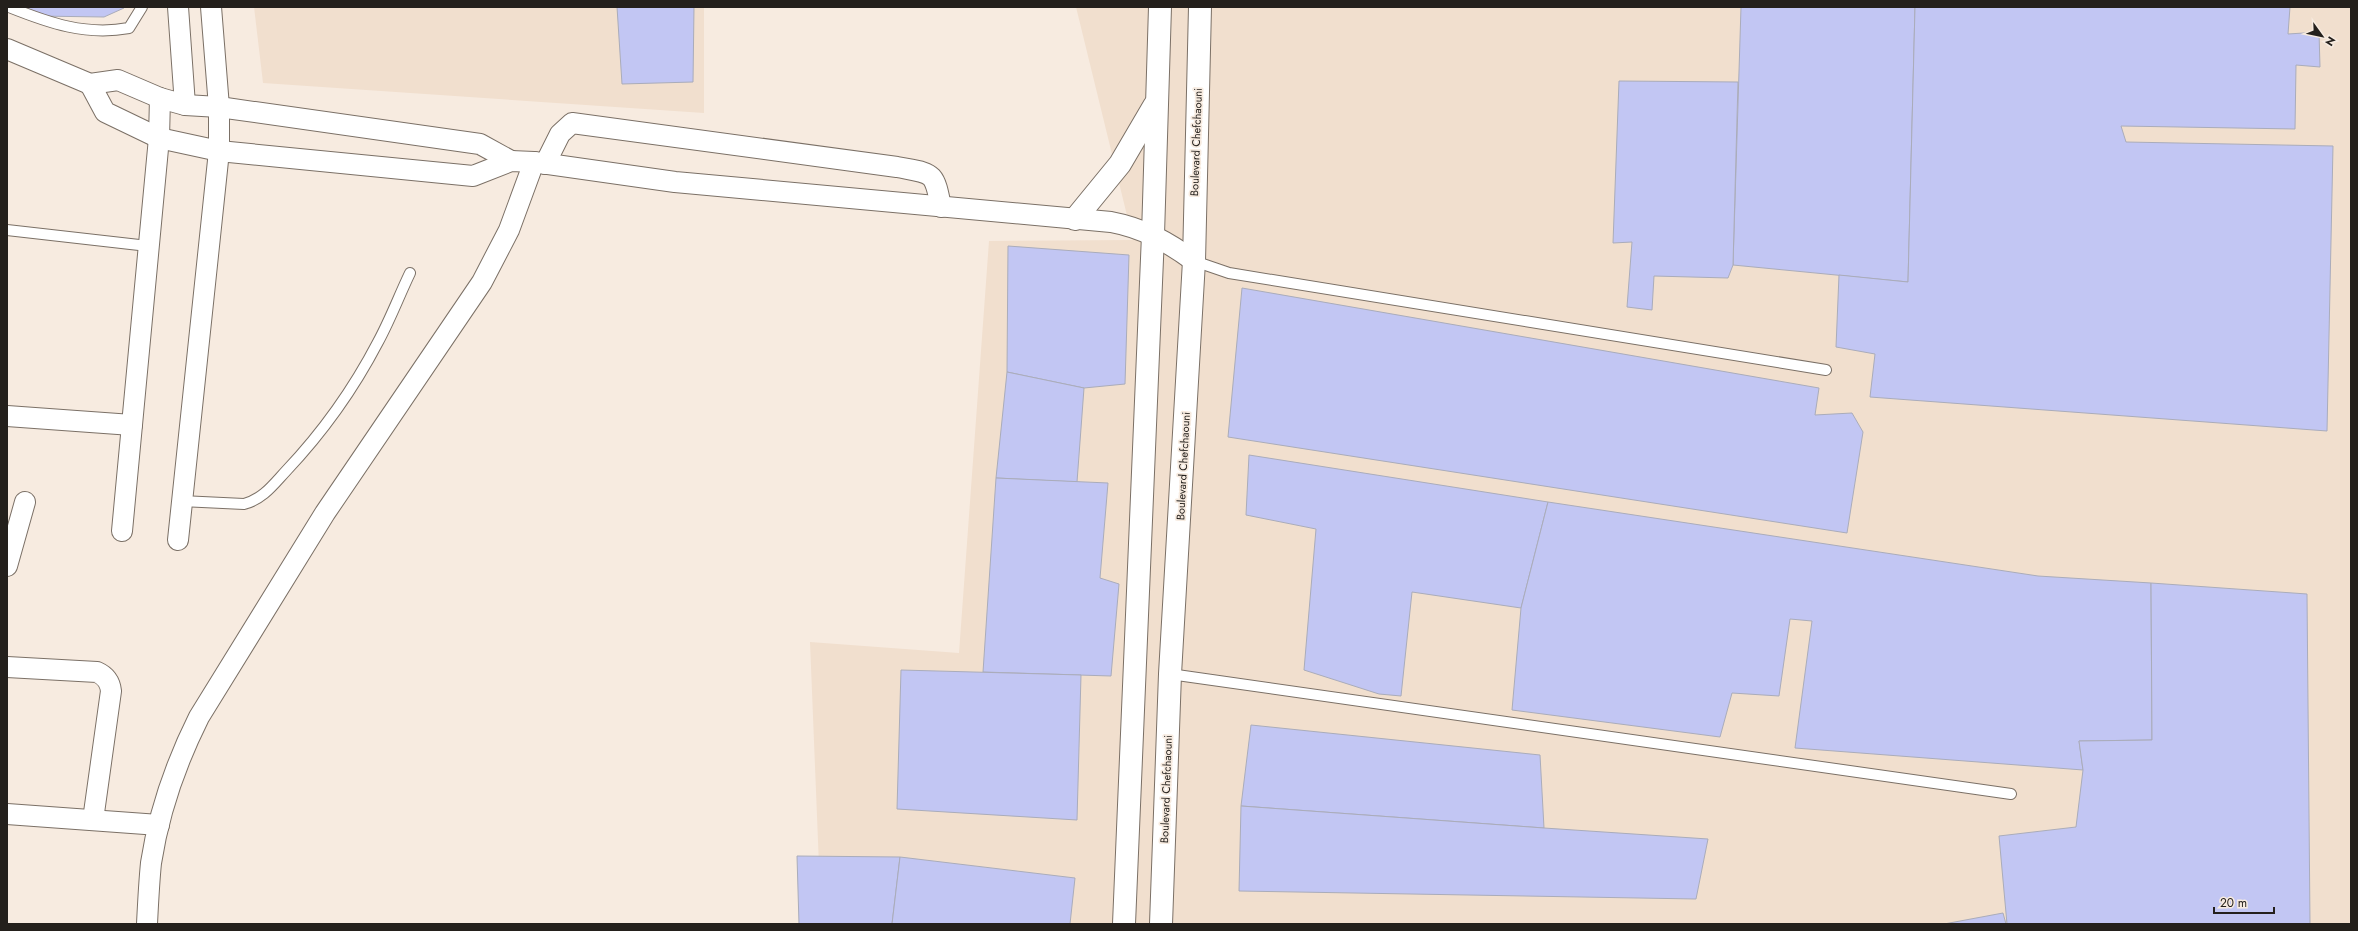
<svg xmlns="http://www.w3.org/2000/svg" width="2358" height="931" viewBox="0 0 2358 931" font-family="Jost,sans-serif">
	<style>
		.built { fill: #f1dfce }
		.building { fill: #c2c6f3; stroke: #aaacba }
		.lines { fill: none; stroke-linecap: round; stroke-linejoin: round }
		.lane-casing { stroke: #7b7066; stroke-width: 12 }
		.street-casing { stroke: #7b7066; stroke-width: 22 }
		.secondary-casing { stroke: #7b7066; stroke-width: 24 }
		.lane { stroke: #fff; stroke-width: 10 }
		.street { stroke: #fff; stroke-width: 20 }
		.secondary { stroke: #fff; stroke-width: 22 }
		.labels { text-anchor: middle; stroke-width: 3.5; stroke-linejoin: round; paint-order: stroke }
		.street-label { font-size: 11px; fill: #24201c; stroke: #f7ebe0 }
	</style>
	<rect width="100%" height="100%" fill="#f7ebe0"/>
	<!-- built -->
	<g class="built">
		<polygon points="254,7 704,7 704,113 263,83"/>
		<polygon points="1076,7 2351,7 2351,924 817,924 819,866 810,642 959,653 989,241 1133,240"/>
	</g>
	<!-- building -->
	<g class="building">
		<polygon points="18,7 124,7 124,8 104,17 37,16"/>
		<polygon points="617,7 694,7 693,82 622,84"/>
		<polygon points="1741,7 1915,7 1908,282 1733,265"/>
		<polygon points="1915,7 2290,7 2288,34 2319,32 2320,67 2296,65 2295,129 2121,126 2126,142 2333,146 2327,431 1870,397 1875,354 1836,347 1839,275 1908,282"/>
		<polygon points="1619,81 1738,82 1733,265 1728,278 1654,276 1652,310 1627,307 1632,242 1613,243"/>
		<polygon points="1008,246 1129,255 1125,384 1084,388 1007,372"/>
		<polygon points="1242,288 1819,388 1815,415 1852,413 1863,432 1847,533 1228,437"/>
		<polygon points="1007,372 1084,388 1077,482 996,478"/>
		<polygon points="1249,455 1548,502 1521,608 1412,592 1401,696 1379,694 1304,670 1316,529 1246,515"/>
		<polygon points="996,478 1108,483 1100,578 1119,584 1111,676 983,672"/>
		<polygon points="1548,502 2038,576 2151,583 2152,740 2079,741 2083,770 1795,748 1812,621 1790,619 1779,696 1732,693 1720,737 1512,710 1521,608"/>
		<polygon points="2151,583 2307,594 2310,924 2007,924 1999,836 2076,827 2083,770 2079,741 2152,740"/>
		<polygon points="901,670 1081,675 1077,820 897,809"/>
		<polygon points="1251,725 1540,755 1544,828 1241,806"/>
		<polygon points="1241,806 1544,828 1708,839 1696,899 1239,891"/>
		<polygon points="797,856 900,857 892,924 799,924"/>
		<polygon points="900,857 1075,878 1070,924 892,924"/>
		<polygon points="2003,913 2006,924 1944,924"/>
	</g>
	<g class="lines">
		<defs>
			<g id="lane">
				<path d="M9 7C49 23 86 36 129 28L142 7"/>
				<polyline points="7,230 148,246"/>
				<polyline points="1194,261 1229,273 1826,370"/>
				<path d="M181 501 244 504C263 499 273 485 286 471 322 433 354 388 378 342 390 320 399 296 410 273"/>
				<polyline points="1170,674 2011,794"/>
			</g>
			<g id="street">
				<polyline points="178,7 185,105"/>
				<polyline points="7,49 90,84 118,80 160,98 185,105 219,107 480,144 511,161"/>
				<path d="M90 84 105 112 159 138 219 151 473 176 511 161 534 162 675 182 1111 222C1143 228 1168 242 1194 261"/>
				<path d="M545 164 560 134 572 123 897 167C933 174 934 170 941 207"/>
				<polyline points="7,416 132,425"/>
				<polyline points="122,531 159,138 160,98"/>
				<polyline points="178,540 219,151 219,107 211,7"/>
				<polyline points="7,566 25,502"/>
				<path d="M7 667 97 672C106 676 110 682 111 691L93 820"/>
				<polyline points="7,814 159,825"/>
				<path d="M147 924C148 904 149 883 151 863 159 811 176 763 199 717L325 513 482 282 509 230 534 162"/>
			</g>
			<g id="secondary">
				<polyline points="1075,219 1120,164 1154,106"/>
				<polyline points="1124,924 1153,235 1160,7"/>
				<polyline points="1161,924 1170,674 1194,261 1200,7"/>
			</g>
		</defs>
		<!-- lane casing -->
		<use href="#lane" class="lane-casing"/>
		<!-- street casing -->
		<use href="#street" class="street-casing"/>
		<!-- secondary casing -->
		<use href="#secondary" class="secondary-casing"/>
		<!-- lane -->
		<use href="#lane" class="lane"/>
		<!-- street -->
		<use href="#street" class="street"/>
		<!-- secondary -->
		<use href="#secondary" class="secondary"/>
	</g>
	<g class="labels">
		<!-- street labels -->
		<g class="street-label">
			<text transform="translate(1196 142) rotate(-88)" y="4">Boulevard Chefchaouni</text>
			<text transform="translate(1183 466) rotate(-87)" y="4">Boulevard Chefchaouni</text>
			<text transform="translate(1166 789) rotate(-88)" y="4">Boulevard Chefchaouni</text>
		</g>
	</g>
	<!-- border -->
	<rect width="2358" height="931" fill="none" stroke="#24201c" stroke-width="16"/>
	<!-- north arrow -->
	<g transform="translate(2322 36) rotate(123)" stroke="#f7ebe0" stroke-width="3" paint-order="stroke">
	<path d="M0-3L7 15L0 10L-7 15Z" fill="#24201c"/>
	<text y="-6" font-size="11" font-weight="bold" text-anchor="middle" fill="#24201c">N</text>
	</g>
	<!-- scale -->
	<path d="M2214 907v6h60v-6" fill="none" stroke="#24201c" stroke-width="2"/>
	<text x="2220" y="907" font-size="12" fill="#24201c" stroke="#f7ebe0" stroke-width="3" paint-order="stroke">20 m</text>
</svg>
